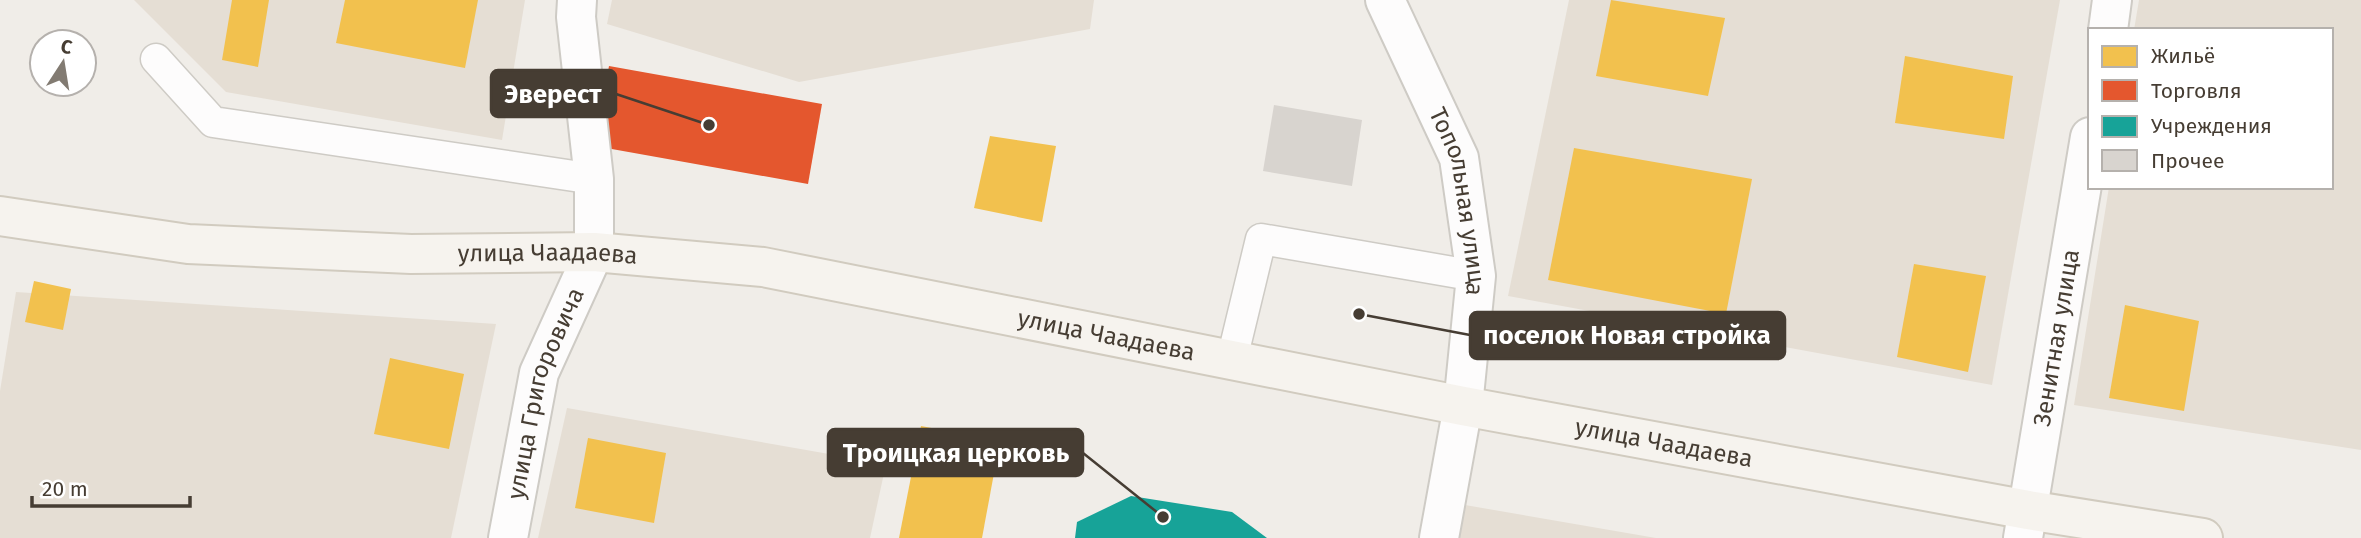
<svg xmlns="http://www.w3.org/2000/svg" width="2361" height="538" viewBox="0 0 2361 538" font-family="'Fira Sans',sans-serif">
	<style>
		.residential { fill: #e5ded4 }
		.homes { fill: #f2c14e }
		.shops { fill: #e4572e }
		.public { fill: #17a398 }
		.building { fill: #d8d4cf }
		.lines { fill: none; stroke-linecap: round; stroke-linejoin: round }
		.lane-casing { stroke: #cecbc5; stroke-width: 33 }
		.street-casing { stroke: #cecbc5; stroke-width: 42 }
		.secondary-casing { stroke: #d1cbbf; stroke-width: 42 }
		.lane { stroke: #fdfcfc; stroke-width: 30 }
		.street { stroke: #fdfcfc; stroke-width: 38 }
		.secondary { stroke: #f6f3ee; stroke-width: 38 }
		.labels { text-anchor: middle; stroke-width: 7; stroke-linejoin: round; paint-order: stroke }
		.street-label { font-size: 24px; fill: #463d33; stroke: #fff }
		.leader { fill: none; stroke: #463d33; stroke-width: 2.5 }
		.callout-dot { fill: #463d33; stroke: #fff; stroke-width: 2.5 }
		.callout { fill: #463d33; stroke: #463d33; stroke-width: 2.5 }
		.callout-label { font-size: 26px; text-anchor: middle; font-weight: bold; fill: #fff }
	</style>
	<rect width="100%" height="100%" fill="#f0ede8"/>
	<!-- residential -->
	<g class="residential">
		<polygon points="134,0 525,0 502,140 226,92"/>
		<polygon points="612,0 1094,0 1090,29 799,82 607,24"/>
		<polygon points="1569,0 2060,0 1992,385 1508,296"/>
		<polygon points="2139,0 2361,0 2361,450 2074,405 2109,187 2331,187 2331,30 2134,30"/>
		<polygon points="16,292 496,324 451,538 0,538 0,391"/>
		<polygon points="567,408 886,464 870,538 538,538"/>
		<polygon points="1465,505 1656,538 1459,538"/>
	</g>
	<!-- homes -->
	<g class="homes">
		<polygon points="232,0 269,0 258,67 222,60"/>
		<polygon points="345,0 478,0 465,68 336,43"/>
		<polygon points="1611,0 1725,18 1708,96 1596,76"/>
		<polygon points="1905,56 2013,76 2004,139 1895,123"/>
		<polygon points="990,136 1056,146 1042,222 974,208"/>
		<polygon points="1574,148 1752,179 1726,314 1548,280"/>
		<polygon points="1914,264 1986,276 1968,372 1897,357"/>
		<polygon points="34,281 71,289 63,330 25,322"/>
		<polygon points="2125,305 2199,321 2184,411 2109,398"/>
		<polygon points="390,358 464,374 449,449 374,434"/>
		<polygon points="921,426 1000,441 982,538 899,538"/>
		<polygon points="588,438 666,453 654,523 575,508"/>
	</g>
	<!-- shops -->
	<polygon class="shops" points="609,66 822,104 808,184 595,146"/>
	<!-- public -->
	<polygon class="public" points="1131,496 1232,512 1267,538 1075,538 1077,522"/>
	<!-- building -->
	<polygon class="building" points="1274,105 1362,120 1352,186 1263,171"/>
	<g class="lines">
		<defs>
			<g id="lane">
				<polyline points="156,59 213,122 594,179"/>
				<polyline points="1232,359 1261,239 1476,276"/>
			</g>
			<g id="street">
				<path id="s1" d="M1385 0 1459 158 1476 276 1463 406 1439 538"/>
				<polyline points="2108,30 2112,0"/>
				<path id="s2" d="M508 538 539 373 594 252V179L576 17 577 0"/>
				<path id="s3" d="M2023 538 2090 137"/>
			</g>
			<g id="secondary">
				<path id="s4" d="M0 216 188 244 411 254 594 252 763 267 1463 406 2028 510 2203 538"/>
			</g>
		</defs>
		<!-- lane casing -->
		<use href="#lane" class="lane-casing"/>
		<!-- street casing -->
		<use href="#street" class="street-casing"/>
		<!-- secondary casing -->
		<use href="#secondary" class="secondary-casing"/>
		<!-- lane -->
		<use href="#lane" class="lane"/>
		<!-- street -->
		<use href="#street" class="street"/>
		<!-- secondary -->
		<use href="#secondary" class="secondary"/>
	</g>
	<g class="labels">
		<!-- street labels -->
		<g class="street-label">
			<text dy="8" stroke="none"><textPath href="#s1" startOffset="217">Топольная улица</textPath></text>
			<text dy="8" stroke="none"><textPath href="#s4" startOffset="550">улица Чаадаева</textPath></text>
			<text dy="8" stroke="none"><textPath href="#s4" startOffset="1116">улица Чаадаева</textPath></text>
			<text dy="8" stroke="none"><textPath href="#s3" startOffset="203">Зенитная улица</textPath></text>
			<text dy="8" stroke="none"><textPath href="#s2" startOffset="150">улица Григоровича</textPath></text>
			<text dy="8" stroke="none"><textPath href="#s4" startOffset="1684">улица Чаадаева</textPath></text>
		</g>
	</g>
	<!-- callouts -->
	<path class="leader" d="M709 125L616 94M1359 314L1470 335M1163 517L1083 453"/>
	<g class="callout-dot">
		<circle cx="709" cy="125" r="7"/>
		<circle cx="1359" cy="314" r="7"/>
		<circle cx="1163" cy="517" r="7"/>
	</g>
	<g class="callout">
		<rect x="491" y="70" width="125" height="47" rx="7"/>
		<rect x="1470" y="312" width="315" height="47" rx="7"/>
		<rect x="828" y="429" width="255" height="47" rx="7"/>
	</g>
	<g class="callout-label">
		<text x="553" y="103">Эверест</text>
		<text x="1627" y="344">поселок Новая стройка</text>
		<text x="956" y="462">Троицкая церковь</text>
	</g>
	<!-- legend -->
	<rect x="2088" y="28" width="245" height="161" fill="#ffffff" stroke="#b5b1ad" stroke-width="2"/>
	<rect x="2102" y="46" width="35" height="21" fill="#f2c14e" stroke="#b5b1ad" stroke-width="2"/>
	<text x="2151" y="63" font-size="21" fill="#463d33">Жильё</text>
	<rect x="2102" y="80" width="35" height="21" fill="#e4572e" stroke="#b5b1ad" stroke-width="2"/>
	<text x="2151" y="98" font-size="21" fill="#463d33">Торговля</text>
	<rect x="2102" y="116" width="35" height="21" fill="#17a398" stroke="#b5b1ad" stroke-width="2"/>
	<text x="2151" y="133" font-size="21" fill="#463d33">Учреждения</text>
	<rect x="2102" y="150" width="35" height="21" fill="#d8d4cf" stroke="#b5b1ad" stroke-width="2"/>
	<text x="2151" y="168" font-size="21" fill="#463d33">Прочее</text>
	<!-- north arrow -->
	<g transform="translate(63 63) rotate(12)"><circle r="33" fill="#ffffff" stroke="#b5b1ad" stroke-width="2"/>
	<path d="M0-5L12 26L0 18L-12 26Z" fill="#827b72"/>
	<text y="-10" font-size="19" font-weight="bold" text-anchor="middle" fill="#463d33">С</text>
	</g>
	<!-- scale -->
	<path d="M32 496v10h158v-10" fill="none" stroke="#463d33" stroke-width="3.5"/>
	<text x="42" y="496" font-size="21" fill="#463d33" stroke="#ffffff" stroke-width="5" paint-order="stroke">20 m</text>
</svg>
